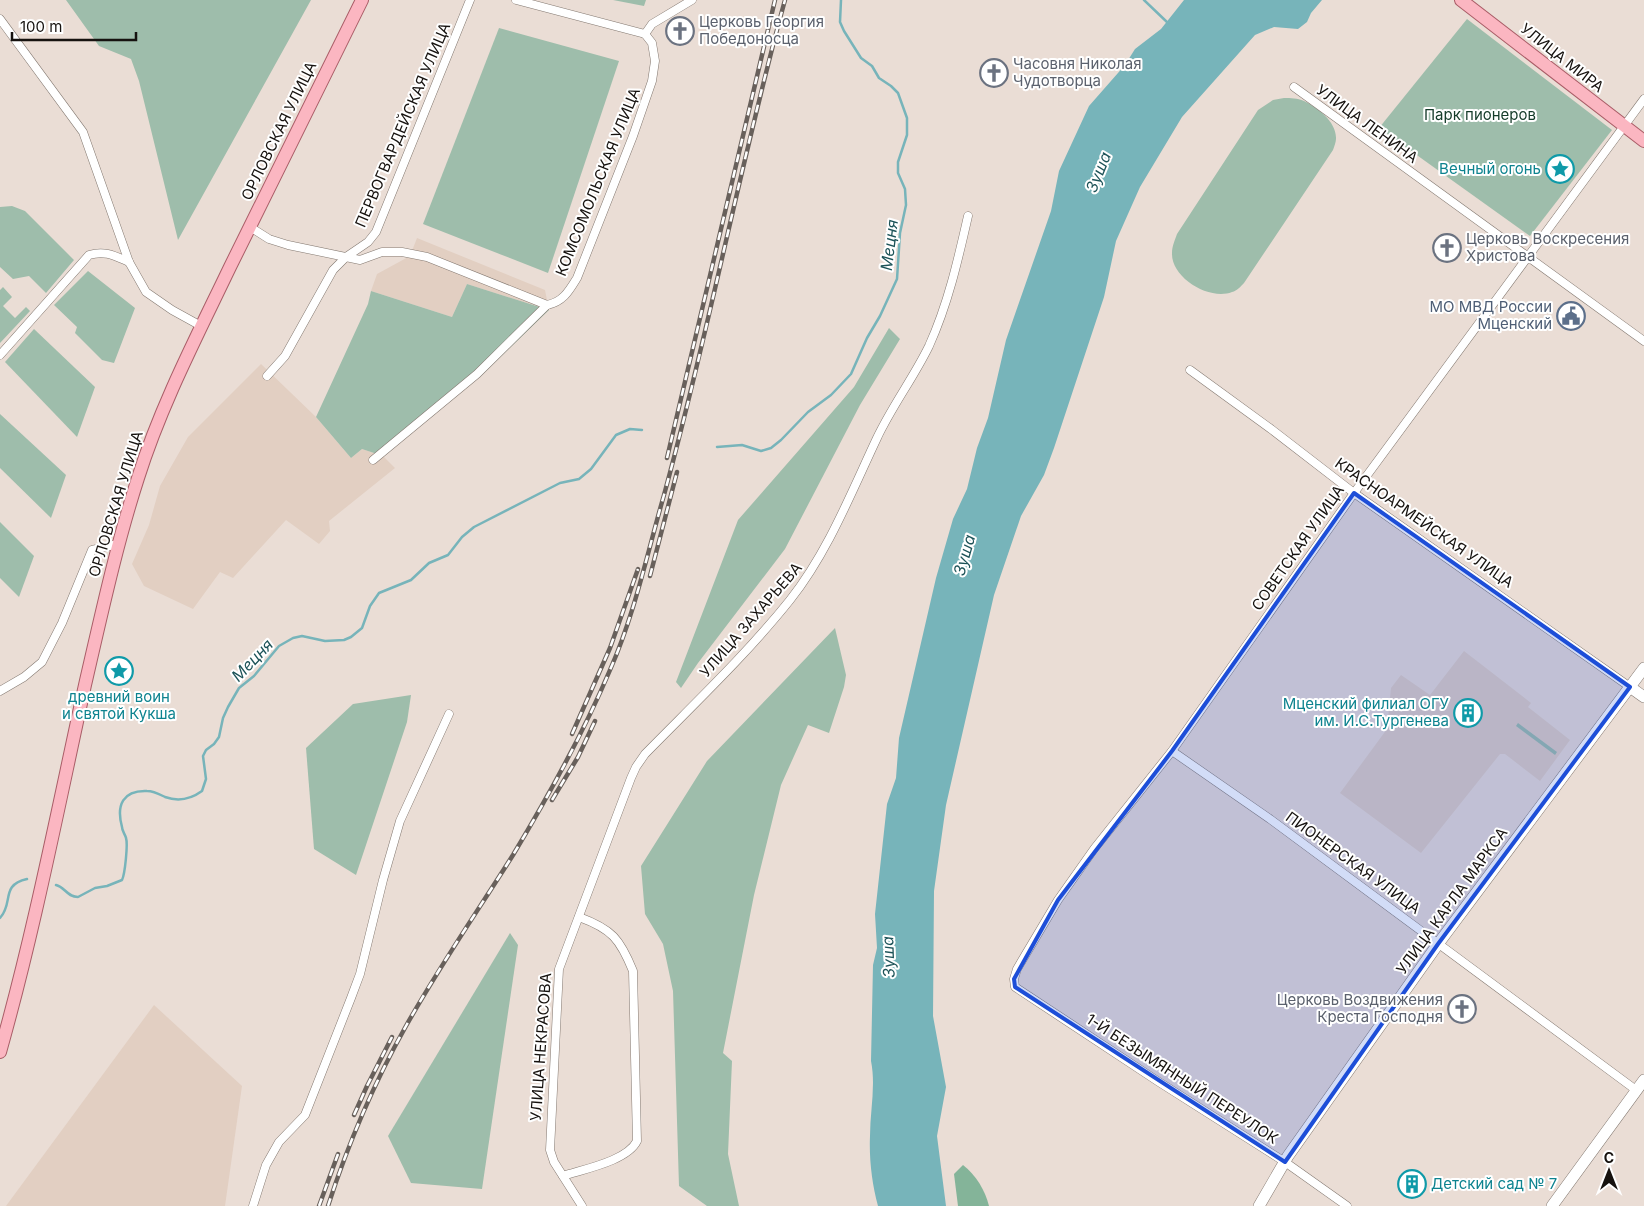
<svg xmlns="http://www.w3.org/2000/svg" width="1644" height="1206" viewBox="0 0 1644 1206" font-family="Inter,sans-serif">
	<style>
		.built { fill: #e2cfc2 }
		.green { fill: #9ebdab }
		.forest { fill: #84b499 }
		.water { fill: #77b4ba }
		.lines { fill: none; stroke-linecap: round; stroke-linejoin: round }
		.stream { stroke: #77b4ba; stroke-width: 2.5 }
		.street-casing { stroke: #847971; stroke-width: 9 }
		.secondary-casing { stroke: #847971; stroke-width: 12 }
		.primary-casing { stroke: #a95d67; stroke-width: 14 }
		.street { stroke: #fff; stroke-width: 8 }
		.secondary { stroke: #fff; stroke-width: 11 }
		.primary { stroke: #fbb6c1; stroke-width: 12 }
		.rail-casing { stroke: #68605b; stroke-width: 4.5 }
		.rail { stroke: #fff; stroke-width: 2.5; stroke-dasharray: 8; stroke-linecap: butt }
		.marked { fill: #1d4ed8; fill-opacity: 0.2; stroke: #1d4ed8; stroke-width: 4; stroke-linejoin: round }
		.labels { text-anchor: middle; stroke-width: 4; stroke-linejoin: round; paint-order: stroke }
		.worship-label { font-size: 15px; fill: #5b616d; stroke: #fff; text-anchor: start }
		.street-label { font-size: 15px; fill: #16120f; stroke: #fff }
		.park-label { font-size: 15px; fill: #143b29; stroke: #fff }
		.culture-label { font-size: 15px; fill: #0d838f; stroke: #fff; text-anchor: end }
		.service-label { font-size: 15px; fill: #4e5e75; stroke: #fff; text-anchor: end }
		.water-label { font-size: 16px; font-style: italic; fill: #1d5358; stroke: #fff }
	</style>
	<rect width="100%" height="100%" fill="#eaddd5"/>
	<!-- built -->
	<g class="built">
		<polygon points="417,238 545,290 549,310 467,284 452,317 371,291 377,274 410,256"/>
		<polygon points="261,364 316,417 351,458 362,449 383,456 395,468 329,521 330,531 319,544 286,520 233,578 220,572 193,609 144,586 132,564 149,525 160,486 188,437"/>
		<polygon points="1464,651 1531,703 1528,707 1570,740 1540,781 1505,754 1500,754 1421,853 1340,793 1387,729 1391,688 1401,675 1430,695"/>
		<polygon points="154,1005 242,1086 225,1206 6,1206"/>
	</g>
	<!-- green -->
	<g class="green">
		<polygon points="66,0 311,0 178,240 139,81 131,59 99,46"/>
		<polygon points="613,0 646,0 644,6"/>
		<polygon points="1467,19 1612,130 1530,236 1379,128"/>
		<polygon points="499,28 619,61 548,273 423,224"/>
		<path d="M1284 98C1291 98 1297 98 1304 101 1317 107 1337 122 1336 139 1336 142 1334 147 1333 150L1244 283C1241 286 1237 291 1232 292 1210 301 1171 278 1172 253 1172 246 1175 240 1177 234L1258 110 1273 100Z"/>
		<polygon points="12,206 25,211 74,260 46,293 29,276 13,279 0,267 0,207"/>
		<polygon points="88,271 135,308 114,363 102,360 75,333 77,327 54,305"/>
		<polygon points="467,284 549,310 482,375 383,456 362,449 351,458 316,417 368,304 371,291 452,317"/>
		<polygon points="3,287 12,297 3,306 15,318 26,307 30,311 0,343 0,290"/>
		<polygon points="889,328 900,339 860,405 785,549 698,663 681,688 676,682 738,520 854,387"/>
		<polygon points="34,329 95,387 77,437 5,362"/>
		<polygon points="0,414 66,475 51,518 0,468"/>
		<polygon points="0,522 34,556 19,597 0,578"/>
		<polygon points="835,628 846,675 844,687 829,733 808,725 781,785 754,895 723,1053 732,1061 728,1154 739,1206 707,1206 679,1186 673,991 663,944 645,914 641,866 707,761"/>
		<polygon points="411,695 407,722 356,875 314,849 306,748 353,704"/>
		<polygon points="1518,723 1557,752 1555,755 1516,726"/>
		<polygon points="510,933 518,945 482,1189 411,1183 388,1136"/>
	</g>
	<!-- forest -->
	<path class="forest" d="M963 1165C976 1175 985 1190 989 1206H958L954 1174Z"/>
	<!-- water -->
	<path class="water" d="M1184 0H1322L1311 13 1307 22 1298 29 1274 27 1255 35 1182 117 1140 187 1116 241 1104 297 1054 448 1044 475 1021 516 994 595 946 805 934 891 933 1016 946 1087 937 1136 946 1206H878C872 1184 869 1159 870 1136 870 1111 876 1086 871 1061L873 965 877 948 875 914 887 804 896 778 899 738 936 578 953 519 967 489 977 448 988 418 1006 340 1051 211 1059 171 1089 106 1125 65 1135 49 1161 29Z"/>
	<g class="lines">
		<!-- stream -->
		<g class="stream">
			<polyline points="1144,0 1168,23"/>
			<polyline points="717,447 742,445 761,451 771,448 781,440 808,412 831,395 851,374 867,338 880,316 897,279 900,233 906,205 905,189 898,173 898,162 907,135 907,118 898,93 891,86 879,78 872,66 861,58 844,31 840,22 841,0"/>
			<path d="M56 885C65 887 67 897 78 897L95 888 107 886 122 880C125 874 128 844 126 838 125 834 122 831 122 827 116 805 123 790 147 791 154 791 159 794 165 797 179 802 191 799 202 791L206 779 203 756 206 750 214 744 219 737 223 718 228 707 239 688 254 676 279 646 293 638 302 636 325 641 344 640 351 637 362 628 370 606 379 593 411 580 429 563 448 555 462 537 474 527 560 483 579 479 591 469 616 435 630 429 642 430"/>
			<path d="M0 918C14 903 0 885 27 879"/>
		</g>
		<defs>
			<g id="street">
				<polyline points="516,0 645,34"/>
				<polyline points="0,19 83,132 129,262 146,292 172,310 201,326"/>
				<polyline points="645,34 652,24 692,0"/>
				<polyline points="1294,87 1644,341"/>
				<polyline points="250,227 269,239 288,245 360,260 382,252 402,252 427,257 547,305"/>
				<path d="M0 355 89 255C105 250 115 256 129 262"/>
				<polyline points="1190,370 1271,429 1354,493 1630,687"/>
				<polyline points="267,376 285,356 333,270 346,257 368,242 376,232 470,0"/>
				<path d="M373 460 477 374 547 305C563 302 569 291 577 278L633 136 652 81 655 61 652 43 645 34"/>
				<polyline points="0,691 24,677 42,662 62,623 92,550 118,544"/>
				<polyline points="1172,751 1270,819 1636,1090"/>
				<path d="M563 1176C584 1169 627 1161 637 1141L633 971C620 939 612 929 579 917"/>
				<polyline points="253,1206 266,1165 279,1142 305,1115 351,998 360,974 383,880 400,821 449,714"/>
				<path d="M582 1206 554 1162 550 1150 559 969 631 778 636 767 645 754C694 704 746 655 790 600 828 552 851 493 877 438 892 406 914 377 929 346 948 304 958 260 968 216"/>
				<polyline points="1347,1206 1285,1162 1159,1082 1015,987 1014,979 1017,969 1058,900 1094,849 1172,751 1354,493 1644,99"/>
			</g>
			<g id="secondary">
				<polyline points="1630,687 1644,697"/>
				<polyline points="1259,1206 1288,1156 1438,944 1644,668"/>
				<polyline points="1552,1206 1644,1080"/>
			</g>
			<g id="primary">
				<polyline points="1461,0 1644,141"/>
				<path d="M0 1052C34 932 58 808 85 685 101 616 116 546 138 478 161 405 197 336 230 267 274 178 318 89 362 0"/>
			</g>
		</defs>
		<!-- street casing -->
		<use href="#street" class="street-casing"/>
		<!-- secondary casing -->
		<use href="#secondary" class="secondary-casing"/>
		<!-- primary casing -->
		<use href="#primary" class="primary-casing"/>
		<!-- street -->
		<use href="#street" class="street"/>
		<!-- secondary -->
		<use href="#secondary" class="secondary"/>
		<!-- primary -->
		<use href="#primary" class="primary"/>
		<defs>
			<g id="rail">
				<polyline points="667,458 775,0"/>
				<polyline points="650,576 677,472"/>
				<polyline points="572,734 610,648 638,569"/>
				<polyline points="552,800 578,757 595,721"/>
				<polyline points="354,1115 367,1086 392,1037"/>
				<polyline points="319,1206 338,1154"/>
				<path d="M328 1206C348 1144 374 1083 406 1026 439 967 477 912 513 855 549 795 583 734 610 670 635 613 647 554 664 495 709 331 740 164 785 0"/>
			</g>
		</defs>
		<!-- rail casing -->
		<use href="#rail" class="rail-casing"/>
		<!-- rail -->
		<use href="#rail" class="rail"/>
	</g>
	<!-- marked area -->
	<path class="marked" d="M1354 493 1630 687 1438 944 1285 1162 1015 987 1014 979 1058 900 1172 751Z"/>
	<!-- icons -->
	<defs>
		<symbol id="church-ring" viewBox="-11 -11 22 22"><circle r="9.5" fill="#fff" stroke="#6b7280" stroke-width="1.5"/><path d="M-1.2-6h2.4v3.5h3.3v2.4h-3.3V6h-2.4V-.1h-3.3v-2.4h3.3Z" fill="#6b7280"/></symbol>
		<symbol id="sight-ring" viewBox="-11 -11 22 22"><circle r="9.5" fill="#fff" stroke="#0f9aa8" stroke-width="1.5"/><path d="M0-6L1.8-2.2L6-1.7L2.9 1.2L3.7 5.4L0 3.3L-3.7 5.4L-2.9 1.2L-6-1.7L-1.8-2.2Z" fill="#0f9aa8"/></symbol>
		<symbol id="civic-ring" viewBox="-11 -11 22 22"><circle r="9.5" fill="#fff" stroke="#5c6f8a" stroke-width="1.5"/><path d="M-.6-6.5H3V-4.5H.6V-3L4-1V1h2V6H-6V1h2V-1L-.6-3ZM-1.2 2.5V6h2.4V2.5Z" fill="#5c6f8a"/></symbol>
		<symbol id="building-ring" viewBox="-11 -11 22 22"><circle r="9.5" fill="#fff" stroke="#0f9aa8" stroke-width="1.5"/><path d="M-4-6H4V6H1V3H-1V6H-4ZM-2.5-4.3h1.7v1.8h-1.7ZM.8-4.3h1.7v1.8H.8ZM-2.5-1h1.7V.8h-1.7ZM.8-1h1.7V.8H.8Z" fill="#0f9aa8"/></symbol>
	</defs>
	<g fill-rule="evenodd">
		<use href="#church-ring" x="664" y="15" width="32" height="32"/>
		<use href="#church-ring" x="978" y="57" width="32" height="32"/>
		<use href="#sight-ring" x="1544" y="153" width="32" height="32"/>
		<use href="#church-ring" x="1431" y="232" width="32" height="32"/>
		<use href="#civic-ring" x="1555" y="300" width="32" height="32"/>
		<use href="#sight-ring" x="103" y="655" width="32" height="32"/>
		<use href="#building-ring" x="1452" y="697" width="32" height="32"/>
		<use href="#church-ring" x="1446" y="993" width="32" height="32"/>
		<use href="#building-ring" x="1396" y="1168" width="32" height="32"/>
	</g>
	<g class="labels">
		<!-- worship labels -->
		<g class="worship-label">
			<text x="699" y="27">Церковь Георгия<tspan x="699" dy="17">Победоносца</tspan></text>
			<text x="1013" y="69">Часовня Николая<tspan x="1013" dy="17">Чудотворца</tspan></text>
			<text x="1466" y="244">Церковь Воскресения<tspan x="1466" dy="17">Христова</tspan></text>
			<text x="1443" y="1005" text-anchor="end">Церковь Воздвижения<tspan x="1443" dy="17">Креста Господня</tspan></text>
		</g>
		<!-- street labels -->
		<g class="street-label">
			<text transform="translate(1562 58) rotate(38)" y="5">УЛИЦА МИРА</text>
			<text transform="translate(1367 124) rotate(36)" y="5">УЛИЦА ЛЕНИНА</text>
			<text transform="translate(403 125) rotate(-67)" y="5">ПЕРВОГВАРДЕЙСКАЯ УЛИЦА</text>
			<text transform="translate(279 131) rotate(-64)" y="5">ОРЛОВСКАЯ УЛИЦА</text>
			<text transform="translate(598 182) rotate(-68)" y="5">КОМСОМОЛЬСКАЯ УЛИЦА</text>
			<text transform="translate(116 504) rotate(-73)" y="5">ОРЛОВСКАЯ УЛИЦА</text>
			<text transform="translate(1424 523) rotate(35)" y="5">КРАСНОАРМЕЙСКАЯ УЛИЦА</text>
			<text transform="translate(1298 548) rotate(-55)" y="5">СОВЕТСКАЯ УЛИЦА</text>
			<text transform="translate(751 620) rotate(-49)" y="5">УЛИЦА ЗАХАРЬЕВА</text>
			<text transform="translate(1353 863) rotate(36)" y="5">ПИОНЕРСКАЯ УЛИЦА</text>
			<text transform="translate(1452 901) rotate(-54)" y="5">УЛИЦА КАРЛА МАРКСА</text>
			<text transform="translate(541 1047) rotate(-86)" y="5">УЛИЦА НЕКРАСОВА</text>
			<text transform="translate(1182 1079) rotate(33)" y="5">1-Й БЕЗЫМЯННЫЙ ПЕРЕУЛОК</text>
		</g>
		<!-- park labels -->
		<g class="park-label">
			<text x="1480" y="120">Парк пионеров</text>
		</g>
		<!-- culture labels -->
		<g class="culture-label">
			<text x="1541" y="174">Вечный огонь</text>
			<text x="119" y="702" text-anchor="middle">древний воин<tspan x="119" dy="17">и святой Кукша</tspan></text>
			<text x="1449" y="709">Мценский филиал ОГУ<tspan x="1449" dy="17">им. И.С.Тургенева</tspan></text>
			<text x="1431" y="1189" text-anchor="start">Детский сад № 7</text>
		</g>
		<!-- service labels -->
		<g class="service-label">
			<text x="1552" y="312">МО МВД России<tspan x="1552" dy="17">Мценский</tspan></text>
		</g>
		<!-- water labels -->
		<g class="water-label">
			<text transform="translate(1098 172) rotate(-68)" y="6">Зуша</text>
			<text transform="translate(889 245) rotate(-83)" y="6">Мецня</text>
			<text transform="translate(964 555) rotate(-74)" y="6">Зуша</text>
			<text transform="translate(252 660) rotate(-46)" y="6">Мецня</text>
			<text transform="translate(888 957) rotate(-92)" y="6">Зуша</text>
		</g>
	</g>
	<!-- north arrow -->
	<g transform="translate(1609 1171)" stroke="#ffffff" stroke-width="4" paint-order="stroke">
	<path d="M0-4L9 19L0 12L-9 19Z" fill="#16120f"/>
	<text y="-8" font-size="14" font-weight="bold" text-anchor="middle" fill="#16120f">С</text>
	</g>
	<!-- scale -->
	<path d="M12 32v8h124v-8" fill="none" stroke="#16120f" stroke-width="2.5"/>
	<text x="20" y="32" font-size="15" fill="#16120f" stroke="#ffffff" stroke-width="4" paint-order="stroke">100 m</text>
</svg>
